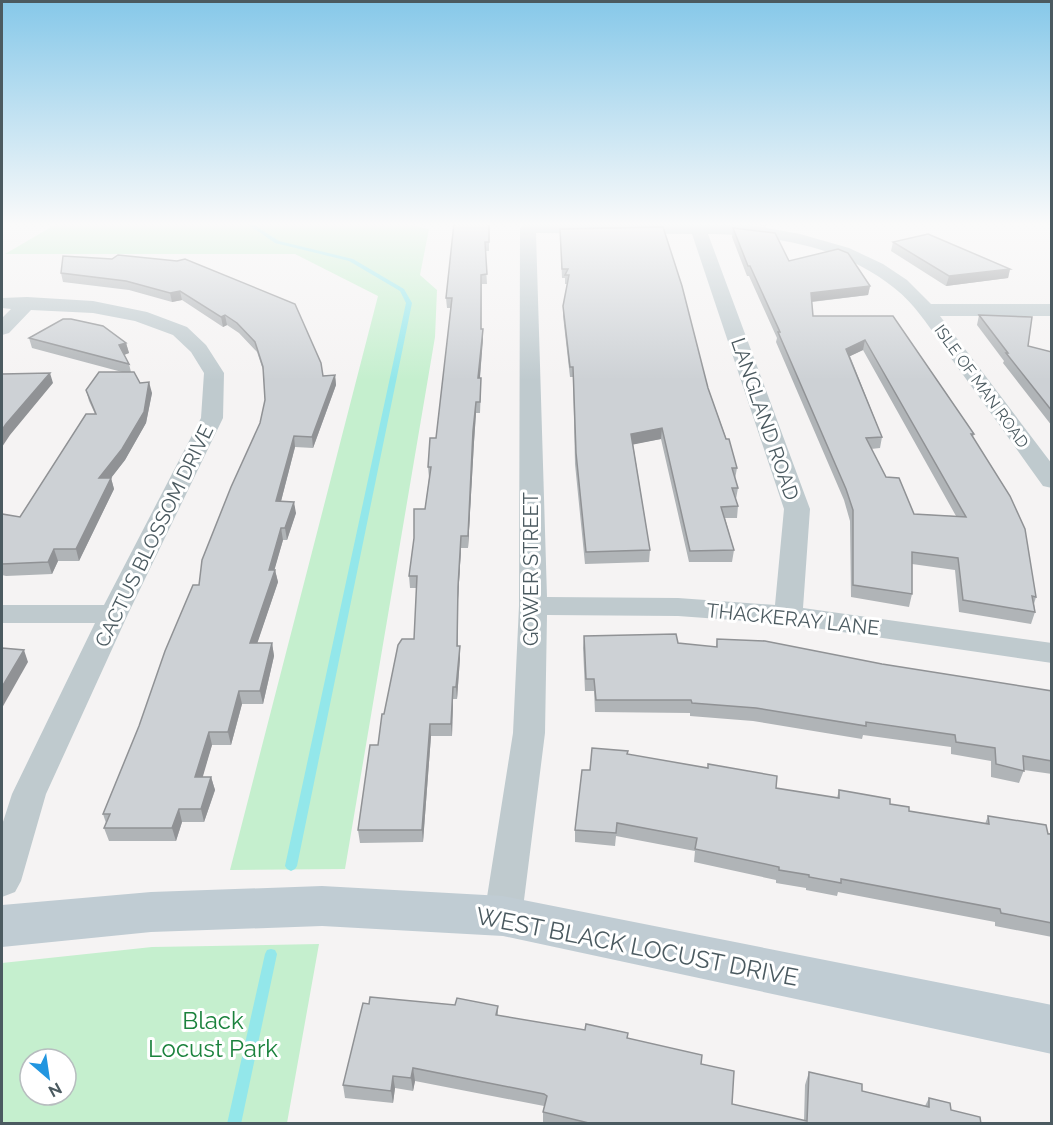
<svg xmlns="http://www.w3.org/2000/svg" width="1053" height="1125" viewBox="0 0 1053 1125" font-family="Raleway,sans-serif">
	<style>
		.green { fill: #c5efce; fill-rule: evenodd }
		.lines { fill: none; stroke-linecap: round; stroke-linejoin: round }
		.stream { fill: #93e7ea; fill-rule: evenodd }
		.street { fill: #bfcace; fill-rule: evenodd }
		.secondary { fill: #c0ccd3; fill-rule: evenodd }
		.wall { fill: #b0b4b7; fill-rule: evenodd }
		.shaded-wall { fill: #909295 }
		.building { fill: #cdd1d5; stroke: #909295; stroke-width: 1.5; fill-rule: evenodd }
		.labels { text-anchor: middle; stroke-width: 6; stroke-linejoin: round; paint-order: stroke }
		.far-street-label { font-size: 16px; fill: #4b5a60; stroke: #fff }
		.street-label { font-size: 20px; fill: #4b5a60; stroke: #fff }
		.near-street-label { font-size: 24px; fill: #4b5a60; stroke: #fff }
		.near-park-label { font-size: 24px; fill: #1b823d; stroke: #fff }
	</style>
	<rect width="100%" height="100%" fill="#f5f3f3"/>
	<!-- green -->
	<g class="green">
		<polygon points="58,223 403,223 429,229 420,275 437,290 435,337 345,869 230,870 378,296 295,254 5,254"/>
		<path d="M319 944 287 1123H2V963L152 947ZM30 1059H66V1095H30Z"/>
	</g>
	<g class="lines">
		<!-- stream -->
		<g class="stream">
			<polygon points="246,223 251,223 279,241 353,259 404,289 412,303 297,866 295,869 291,871 287,869 285,866 406,303 400,291 349,261 275,243"/>
			<polygon points="271,949 275,950 277,954 241,1124 227,1124 265,954 267,950"/>
		</g>
		<!-- street -->
		<g class="street">
			<path d="M525 223 751 225 800 234 849 248 883 264 907 280 931 304H1052V316H940L1052 464V488L1043 486C1013 444 983 402 953 361 935 336 918 306 893 287 841 246 773 235 708 234L810 509 803 608 1052 643V663L788 624 678 616 547 615 545 733 522 916 517 928 503 933 489 928 484 916 513 733 519 606 520 228ZM536 233 692 234 784 509 775 605 678 598 547 597Z"/>
			<polygon points="27,297 93,301 147,312 187,327 206,345 224,373 223,418 128,614 46,794 21,881 15,892 2,897 2,825 12,794 95,623 2,623 2,605 104,605 201,418 204,373 191,352 173,335 135,321 93,313 31,310 9,333 2,335 2,318 11,309 2,308 2,298"/>
		</g>
		<!-- secondary -->
		<polygon class="secondary" points="322,886 503,896 1052,1005 1052,1054 503,936 322,926 151,932 2,947 2,905 151,892"/>
	</g>
	<!-- wall -->
	<g class="wall">
		<polygon points="489,223 489,251 485,251 487,284 482,284 481,329 483,329 483,338 480,378 481,388 480,413 476,413 474,442 468,548 461,548 458,599 458,646 460,646 460,658 457,699 453,699 452,736 431,736 423,842 360,843 358,830 378,745 384,714 414,639 417,588 410,588 409,576 425,509 429,478 428,467 436,438 451,308 447,308 446,298"/>
		<polygon points="730,223 767,223 766,226"/>
		<path d="M733 228 789 261 870 286 868 295 812 302 813 316H893L974 434 973 437 1036 597 1034 604 1035 612 1031 624 959 612 955 570 912 564V594L909 607 851 597 850 521 844 500 776 342 777 338 749 276H747L732 237ZM863 350 956 516 914 514 886 477 871 449 880 448 882 437 850 356Z"/>
		<polygon points="560,229 708,388 737,468 735,479 738,488 736,499 738,506 737,518 725,518 734,550 732,562 689,562 661,439 633,444 650,550 649,562 585,564 575,464 573,377 570,377 563,316 563,306 567,284 565,284 565,278 562,278"/>
		<polygon points="893,242 1010,269 1008,278 946,286 891,251"/>
		<polygon points="112,259 177,261 323,376 335,375 336,385 313,448 295,447 281,501 296,513 287,540 283,540 274,570 275,570 278,582 257,643 272,643 274,656 263,704 242,704 231,745 212,745 202,777 211,777 215,790 204,822 182,822 176,841 109,841 104,828 106,823 103,814 199,585 260,423 265,400 264,373 257,352 239,333 227,325 223,327 182,300 172,302 129,290 63,282 61,273"/>
		<polygon points="979,315 1028,346 1052,352 1052,426 1003,363 1004,361 977,325"/>
		<polygon points="29,338 126,343 129,353 124,355 129,364 131,372 140,383 152,393 146,423 125,460 111,478 114,489 79,561 58,561 52,574 6,576 2,575 2,514 20,517 95,414 89,401 86,390 122,372 32,348"/>
		<polygon points="584,636 716,647 717,639 1052,691 1052,774 1024,770 1019,783 991,777 991,761 951,754 951,747 863,735 862,739 753,721 690,716 690,713 595,712 594,691 585,691 583,648"/>
		<polygon points="627,754 776,788 837,798 839,790 890,804 909,811 985,824 988,816 1052,834 1052,937 995,926 995,922 838,892 837,896 806,890 806,888 776,883 776,880 694,862 695,851 616,836 615,846 575,842 575,830 590,770"/>
		<polygon points="455,1005 498,1006 498,1016 628,1038 701,1064 732,1104 804,1121 805,1085 809,1072 862,1091 925,1106 929,1098 951,1110 981,1124 543,1124 543,1112 544,1107 544,1106 415,1081 413,1091 395,1088 393,1103 345,1098 343,1085"/>
	</g>
	<!-- shaded-wall -->
	<g class="shaded-wall">
		<polygon points="1010,269 1008,278 946,286 949,276"/>
		<polygon points="870,286 868,295 809,302 811,293"/>
		<polygon points="180,291 182,300 172,302 170,293"/>
		<polygon points="225,315 227,325 223,327 221,317"/>
		<polygon points="483,329 483,338 479,388 478,378"/>
		<polygon points="865,340 863,350 844,359 846,349"/>
		<polygon points="126,343 129,353 121,356 119,345"/>
		<polygon points="50,373 53,383 10,435 2,447 2,430 6,424"/>
		<polygon points="335,375 336,385 313,448 312,437"/>
		<polygon points="149,382 152,393 146,423 125,460 111,478 114,489 79,561 76,549 99,478"/>
		<polygon points="476,402 476,413 474,442 468,548 468,536 473,431"/>
		<polygon points="662,428 661,439 631,445 631,434"/>
		<polygon points="294,436 295,447 278,513 276,501"/>
		<polygon points="294,502 296,513 287,540 285,528"/>
		<polygon points="281,528 283,540 271,582 269,570"/>
		<polygon points="461,536 461,548 458,599 458,658 458,587"/>
		<polygon points="54,549 58,561 52,574 48,562"/>
		<polygon points="275,570 278,582 253,656 250,643"/>
		<polygon points="272,643 274,656 263,704 260,691"/>
		<polygon points="460,646 460,658 457,699 456,687"/>
		<polygon points="24,650 28,662 2,708 2,687"/>
		<polygon points="453,687 453,699 452,736 451,724"/>
		<polygon points="239,691 242,704 231,745 228,732"/>
		<polygon points="430,724 431,736 423,842 422,830"/>
		<polygon points="209,732 212,745 199,790 195,777"/>
		<polygon points="211,777 215,790 204,822 201,809"/>
		<polygon points="179,809 182,822 176,841 172,828"/>
		<polygon points="413,1068 415,1081 413,1091 411,1078"/>
		<polygon points="393,1076 395,1088 393,1103 391,1091"/>
	</g>
	<!-- building -->
	<g class="building">
		<polygon points="454,223 489,223 489,242 485,242 487,274 481,275 481,329 483,329 478,378 481,378 480,402 476,402 473,431 468,536 461,536 458,587 457,646 460,646 456,687 453,687 451,724 430,724 422,830 358,830 370,745 378,745 382,714 384,714 398,645 402,639 414,639 417,576 409,576 414,538 414,509 425,509 431,467 428,467 430,438 436,438 452,298 446,298"/>
		<polygon points="663,227 682,286 708,388 726,439 729,439 737,468 732,468 738,488 732,488 738,506 721,507 734,550 690,551 662,428 631,434 650,550 586,552 576,453 573,367 570,367 563,306 569,275 565,275 568,269 562,269 560,229"/>
		<path d="M733 228 775 233 789 261 838 249 848 253 870 286 811 293 813 316H893L974 434H971L1010 496 1025 529 1036 597 1032 596 1035 612 963 600 958 558 912 552V594L853 585V510L846 489 778 332H780L750 266H748ZM865 340 966 517 914 514 899 478 886 477 866 438 882 437 846 349Z"/>
		<polygon points="928,234 1010,269 949,276 893,242"/>
		<polygon points="118,255 177,261 185,259 295,304 321,363 323,376 335,375 312,437 294,436 276,501 294,502 285,528 281,528 269,570 275,570 250,643 272,643 260,691 239,691 228,732 209,732 195,777 211,777 201,809 179,809 172,828 104,828 110,814 103,814 139,726 165,651 193,585 199,585 202,560 231,487 260,423 265,400 263,367 255,342 237,323 225,315 221,317 180,291 170,293 126,281 61,273 63,256 112,259"/>
		<polygon points="979,315 1032,317 1028,346 1052,352 1052,411 1006,353 1008,353"/>
		<polygon points="63,319 71,319 103,326 126,343 119,345 129,364 29,338"/>
		<polygon points="99,372 134,372 140,383 149,382 144,412 122,449 99,478 111,478 76,549 54,549 48,562 2,564 2,514 20,517 86,414 96,414 86,390"/>
		<polygon points="50,373 6,424 2,430 2,374"/>
		<polygon points="676,634 678,643 717,647 717,639 765,641 882,664 1052,691 1052,761 1023,756 1024,771 996,764 995,748 956,742 955,735 866,722 866,726 756,708 692,703 691,700 596,700 594,679 586,679 584,636"/>
		<polygon points="2,648 24,650 2,687"/>
		<polygon points="592,748 628,751 627,754 708,768 708,764 777,776 776,788 839,798 839,790 890,799 890,804 909,807 909,811 989,824 988,816 1046,825 1048,834 1052,834 1052,923 1001,913 1000,909 841,879 841,883 809,877 809,875 779,870 779,867 695,849 697,838 617,823 616,833 575,830 582,770 590,770"/>
		<polygon points="370,997 455,1005 457,998 498,1006 496,1015 585,1030 586,1024 628,1033 627,1038 702,1055 701,1064 734,1071 732,1104 807,1121 809,1072 862,1084 862,1091 929,1107 929,1098 950,1103 951,1110 980,1117 981,1124 593,1124 543,1112 547,1096 544,1094 413,1068 411,1078 393,1076 391,1091 343,1085 363,1003 369,1004"/>
	</g>
	<!-- sky -->
	<linearGradient id="sky" x2="0" y2="1"><stop stop-color="#86c8e9"/><stop offset="0.59" stop-color="#fafafa"/><stop offset="1" stop-color="#fafafa" stop-opacity="0"/></linearGradient>
	<rect width="1053" height="380" fill="url(#sky)"/>
	<g class="labels">
		<!-- far-street labels -->
		<g class="far-street-label">
			<text transform="translate(982 386) rotate(54)" y="6">ISLE OF MAN ROAD</text>
		</g>
		<!-- street labels -->
		<g class="street-label">
			<text transform="translate(765 419) rotate(71)" y="7">LANGLAND ROAD</text>
			<text transform="translate(154 536) rotate(-64)" y="7">CACTUS BLOSSOM DRIVE</text>
			<text transform="translate(531 569) rotate(-90)" y="7">GOWER STREET</text>
			<text transform="translate(793 619) rotate(6)" y="7">THACKERAY LANE</text>
		</g>
		<!-- near-street labels -->
		<g class="near-street-label">
			<text transform="translate(637 947) rotate(11)" y="8">WEST BLACK LOCUST DRIVE</text>
		</g>
		<!-- near-park labels -->
		<g class="near-park-label">
			<text x="213" y="1029">Black<tspan x="213" dy="28">Locust Park</tspan></text>
		</g>
	</g>
	<!-- border -->
	<rect width="1053" height="1125" fill="none" stroke="#4b5a60" stroke-width="6"/>
	<!-- north arrow -->
	<g transform="translate(48 1077) rotate(151)"><circle r="28" fill="#ffffff" stroke="#b7bdbf" stroke-width="1.5"/>
	<path d="M0-4.5L10 22L0 15L-10 22Z" fill="#2296e0"/>
	<text y="-9" font-size="16" font-weight="bold" text-anchor="middle" fill="#4b5a60">N</text>
	</g>
</svg>
